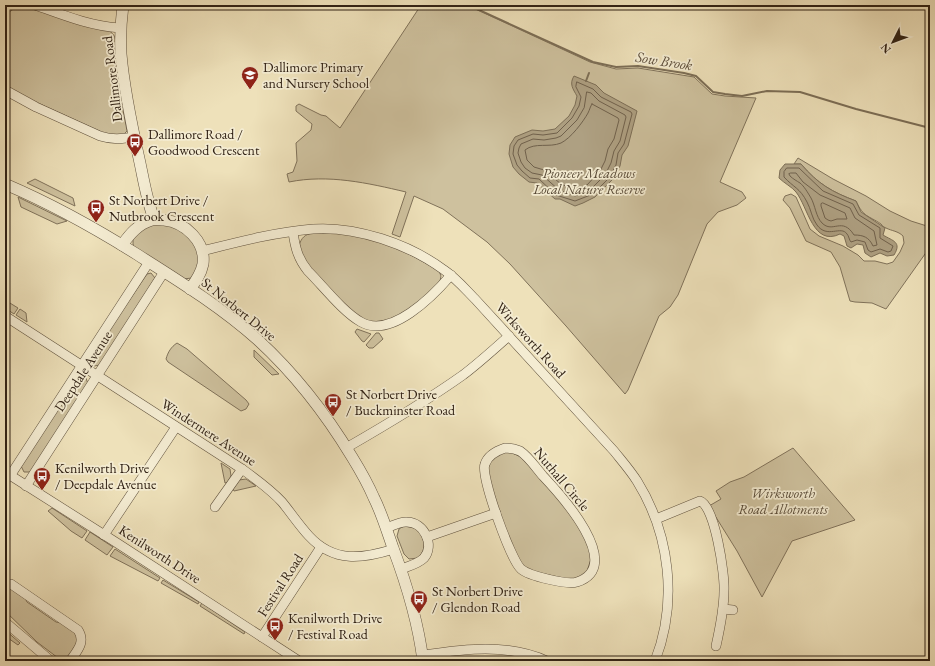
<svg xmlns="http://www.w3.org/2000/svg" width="935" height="666" viewBox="0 0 935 666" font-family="'EB Garamond',serif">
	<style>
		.green { fill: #cec19e; stroke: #80725a }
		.water { fill: #aea082; stroke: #7c6e56 }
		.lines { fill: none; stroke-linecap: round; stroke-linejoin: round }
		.shore { stroke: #70614c; stroke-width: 1 }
		.stream { stroke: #7c6e56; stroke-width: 2 }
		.minor-casing { stroke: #60523e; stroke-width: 10 }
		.tertiary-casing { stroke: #60523e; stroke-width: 12 }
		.minor { stroke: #f4ecd2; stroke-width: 9 }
		.tertiary { stroke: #f4ecd2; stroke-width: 11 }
		.labels { text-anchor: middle; stroke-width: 3.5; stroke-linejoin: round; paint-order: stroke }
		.poi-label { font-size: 14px; fill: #312215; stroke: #f4ecd2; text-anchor: start }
		.street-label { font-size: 14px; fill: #312215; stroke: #f4ecd2 }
		.park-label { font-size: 14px; font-style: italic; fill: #584a37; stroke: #f4ecd2 }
		.water-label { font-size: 15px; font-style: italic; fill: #5d4e3b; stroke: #f4ecd2 }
	</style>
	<rect width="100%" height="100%" fill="#eee1ba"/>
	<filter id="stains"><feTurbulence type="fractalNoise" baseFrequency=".005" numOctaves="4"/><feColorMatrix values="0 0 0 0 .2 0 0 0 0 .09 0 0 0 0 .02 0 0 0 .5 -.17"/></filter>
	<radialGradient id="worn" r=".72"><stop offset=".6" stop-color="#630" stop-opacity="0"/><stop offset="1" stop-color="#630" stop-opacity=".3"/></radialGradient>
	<!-- green -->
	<g class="green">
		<path d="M23 5 109 31C120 37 114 48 115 58 116 83 123 107 127 131L123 135 110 136 5 88V13L15 7Z"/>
		<path d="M421 5H467L590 62 616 69 638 68 694 77 712 94 725 96 756 98 720 182 742 192 746 198 737 205 718 212 707 224 678 295 670 307 659 316 628 390 625 394 566 326 510 264 487 242 443 209 414 196 400 237 392 234 406 192C368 183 328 174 289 182L287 174 293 172 297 161 296 143 311 130 312 124 296 111V106L299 104 321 115 326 116 340 128Z"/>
		<path d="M798 158 833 179 866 196 890 211 911 221 930 227V247L886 309 872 303 855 302 850 301 840 267 831 252 806 241 790 208 783 200 785 196 791 194 796 197 810 229 819 236 843 246 858 255 864 261H875L887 264 893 262 900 252 904 243 903 236C898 231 892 231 886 228 882 226 884 227 881 224 868 215 864 218 856 201 832 192 818 184 801 164H794Z"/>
		<polygon points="35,179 73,198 75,206 27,183"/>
		<polygon points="18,197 67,221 57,224 21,207"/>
		<path d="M168 223 192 237 200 260 193 278 182 279 134 247C130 239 138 229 145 226 152 224 161 224 168 223Z"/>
		<path d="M313 233C324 234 336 233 347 234 383 239 409 253 439 271L441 276 440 281 423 300 391 320 374 324 354 314 308 268 299 246C301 238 305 234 313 233Z"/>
		<polygon points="151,273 155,278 101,365 94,366 90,362 90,358 147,274"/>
		<polygon points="5,300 18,308 14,314 5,308"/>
		<polygon points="20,309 26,313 27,322 16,315"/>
		<polygon points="357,329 371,334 364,342 362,341 355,332"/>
		<polygon points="376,333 379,333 383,339 373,348 369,348 366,345"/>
		<path d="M177 343 187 349 246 400 249 404 246 409 241 411 168 362 166 359C168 352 171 347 177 343Z"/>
		<polygon points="254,350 279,374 272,375 254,357"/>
		<polygon points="78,376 81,376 86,378 88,384 31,472 24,472 21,466"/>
		<polygon points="793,448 855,520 792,541 762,597 737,551 709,506 721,499 716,491 730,482 744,477"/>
		<polygon points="508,451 521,457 558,497 583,533 592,556 586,574 572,580 527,570 518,560 490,490 487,470 493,458 502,453"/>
		<polygon points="221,463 230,469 231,476 228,482 225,483"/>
		<polygon points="246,479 256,486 234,491 233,489 239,480"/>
		<polygon points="52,508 87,531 82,538 71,531 48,511"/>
		<path d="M404 526C409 527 415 527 419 531 427 540 425 551 418 558L409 559 404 554 397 536 399 529Z"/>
		<polygon points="90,532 113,547 107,555 85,540"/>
		<polygon points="115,549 160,578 158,581 110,556"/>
		<polygon points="163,580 199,602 198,604 161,583"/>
		<polygon points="5,587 10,588 24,596 27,602 56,622 62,623 73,629 79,641 66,661 62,661 37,642 5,611"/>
		<polygon points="202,603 245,632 244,634 200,606"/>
		<polygon points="5,630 20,643 18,645 5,636"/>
	</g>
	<!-- water -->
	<g class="water">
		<path d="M574 76 596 85 604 93 637 111 628 146 622 155 620 166 612 180 595 197 583 203 575 206 560 199H555L537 183 529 182 519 174 513 167 509 154 510 145 515 137 532 130 543 131 555 129 569 116 575 105 577 96C573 89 569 84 574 76Z"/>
		<path d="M785 164H801C818 184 832 192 856 201L861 212 885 228 883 235C893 241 902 242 894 255L887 256 880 253 871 257 865 253 863 245 857 244 851 248 847 246 844 236 840 234C813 247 808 207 796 192 792 187 784 183 779 178L780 170Z"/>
	</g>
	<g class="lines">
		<!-- shore -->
		<g class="shore">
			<polygon points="577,82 593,89 601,97 631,112 632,114 624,144 618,153 616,165 609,178 593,194 575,201 556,195 539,179 530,178 522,171 517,165 513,154 514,146 518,140 533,134 543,135 557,133 572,118 579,106 581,97 576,87"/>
			<polygon points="587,92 591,93 599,101 625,115 626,117 620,141 614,151 611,163 605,175 590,190 575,196 559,190 542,175 532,173 525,168 521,162 518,153 519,148 521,144 533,139 544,140 556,138 561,136 577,120 584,108"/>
			<path d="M592 104 618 118 619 120 614 139 608 149 605 161 600 171 587 185 575 190 561 184 544 170 534 167 527 160 525 150C535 142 549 148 561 143 571 138 583 122 588 113 590 109 590 107 592 104Z"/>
			<path d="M787 168H799L823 191 853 204 859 215 880 228V238L893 246 891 251 888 252 880 249 871 252 868 250 865 242 857 240 851 242C849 240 849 236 847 234 841 225 827 239 817 225 812 219 811 209 807 202 800 188 793 187 784 177V172Z"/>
			<path d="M791 173H796L803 182 820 195 850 208 855 218 874 231 877 245 873 246C869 237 863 235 854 235 842 216 833 234 822 223 816 217 815 205 811 198 808 193 804 186 800 183 797 181 793 179 790 176L789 174Z"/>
			<polygon points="823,203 845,213 847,219 837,219 831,221 828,220 825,218 821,206 821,204"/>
		</g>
		<!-- stream -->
		<g class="stream">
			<polyline points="468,5 593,62 616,67 638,66 684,73 696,76 713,92 725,94 742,96 767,91 800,92 856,109 930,128"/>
			<polyline points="586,81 589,73"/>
		</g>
		<defs>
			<g id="minor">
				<path d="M35 5C63 15 90 26 120 28"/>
				<polyline points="5,9 11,5"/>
				<path d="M5 90 36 107 100 136C113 140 121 139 134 137"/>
				<path d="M293 232C295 247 298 259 308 271 323 286 343 312 361 322 391 339 433 296 451 275"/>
				<path d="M202 251C238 242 276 232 313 229 356 226 409 244 444 270 456 278 465 289 475 299L614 451C622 461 630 470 637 481 670 534 678 602 655 661"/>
				<path d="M5 316 242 469C256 479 270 489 282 502 291 513 299 525 309 536 334 563 362 559 394 549"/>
				<path d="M346 448C386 425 425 402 463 375 479 363 494 349 509 336"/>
				<path d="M505 448C511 448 515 449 520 451 529 457 536 468 543 476 560 494 626 566 577 582 567 585 529 576 521 569 511 560 480 476 485 464 488 455 496 451 505 448Z"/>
				<polyline points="5,472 117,543 299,661"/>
				<polyline points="10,476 149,262"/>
				<polyline points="26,486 164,272"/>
				<polyline points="215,507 242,469"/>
				<path d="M656 519 700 501C715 506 725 575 724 591 724 609 720 628 716 646"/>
				<path d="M386 528C393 526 400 521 407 522 424 522 435 545 424 558 418 564 409 566 401 569"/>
				<polyline points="104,535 176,427"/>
				<polyline points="427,537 496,513"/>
				<path d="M5 584H11L78 630C86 642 77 651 70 661"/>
				<polyline points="723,609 733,610"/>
				<polyline points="5,622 51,661"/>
				<polyline points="262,637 321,547"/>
				<path d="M423 655C465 649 507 643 547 661"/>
			</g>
			<g id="tertiary">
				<path d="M123 5C121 21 120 38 121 54 124 90 132 127 140 163 144 182 147 201 154 219"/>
				<path d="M5 184C52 204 95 228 138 255 179 281 221 307 258 340 295 374 326 414 352 457 360 470 368 484 374 498 382 514 387 531 393 548 407 585 418 621 423 661"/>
				<path d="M122 245C130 234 138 224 152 220 156 219 160 220 164 220 185 222 206 242 203 264 201 274 196 281 190 289"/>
			</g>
		</defs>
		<!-- minor casing -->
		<use href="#minor" class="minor-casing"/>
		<!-- tertiary casing -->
		<use href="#tertiary" class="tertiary-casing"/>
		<!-- minor -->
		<use href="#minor" class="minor"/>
		<!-- tertiary -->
		<use href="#tertiary" class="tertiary"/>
	</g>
	<!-- icons -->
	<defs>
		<symbol id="school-pin" viewBox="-11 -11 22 30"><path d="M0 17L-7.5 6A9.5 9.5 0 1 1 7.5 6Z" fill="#8f2418" stroke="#f4ecd2"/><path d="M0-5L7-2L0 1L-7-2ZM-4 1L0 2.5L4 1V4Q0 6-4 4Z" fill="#fff"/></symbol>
		<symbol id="bus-pin" viewBox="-11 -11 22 30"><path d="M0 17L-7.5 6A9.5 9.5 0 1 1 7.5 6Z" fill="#8f2418" stroke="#f4ecd2"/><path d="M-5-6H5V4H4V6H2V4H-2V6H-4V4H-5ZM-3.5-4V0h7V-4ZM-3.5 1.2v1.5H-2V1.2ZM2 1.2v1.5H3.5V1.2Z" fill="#fff"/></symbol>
	</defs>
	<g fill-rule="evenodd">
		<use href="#school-pin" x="240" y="65" width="20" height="27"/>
		<use href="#bus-pin" x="125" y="132" width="20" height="27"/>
		<use href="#bus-pin" x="86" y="198" width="20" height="27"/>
		<use href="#bus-pin" x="323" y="392" width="20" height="27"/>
		<use href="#bus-pin" x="32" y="466" width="20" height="27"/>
		<use href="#bus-pin" x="409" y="589" width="20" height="27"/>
		<use href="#bus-pin" x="265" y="616" width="20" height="27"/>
	</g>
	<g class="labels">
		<!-- poi labels -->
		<g class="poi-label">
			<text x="263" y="72">Dallimore Primary<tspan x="263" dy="16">and Nursery School</tspan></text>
			<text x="148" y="139">Dallimore Road /<tspan x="148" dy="16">Goodwood Crescent</tspan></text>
			<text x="109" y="205">St Norbert Drive /<tspan x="109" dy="16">Nutbrook Crescent</tspan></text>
			<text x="346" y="399">St Norbert Drive<tspan x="346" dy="16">/ Buckminster Road</tspan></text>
			<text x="55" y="473">Kenilworth Drive<tspan x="55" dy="16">/ Deepdale Avenue</tspan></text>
			<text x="432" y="596">St Norbert Drive<tspan x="432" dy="16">/ Glendon Road</tspan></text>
			<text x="288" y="623">Kenilworth Drive<tspan x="288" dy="16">/ Festival Road</tspan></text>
		</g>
		<!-- street labels -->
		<g class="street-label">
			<text transform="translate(112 79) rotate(-97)" y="5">Dallimore Road</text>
			<text transform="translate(239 309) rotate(39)" y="5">St Norbert Drive</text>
			<text transform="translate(531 340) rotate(48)" y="5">Wirksworth Road</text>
			<text transform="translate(83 371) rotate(-57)" y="5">Deepdale Avenue</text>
			<text transform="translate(209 432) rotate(33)" y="5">Windermere Avenue</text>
			<text transform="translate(562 479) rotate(50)" y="5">Nuthall Circle</text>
			<text transform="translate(160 554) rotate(33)" y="5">Kenilworth Drive</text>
			<text transform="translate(280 585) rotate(-57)" y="5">Festival Road</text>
		</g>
		<!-- park labels -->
		<g class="park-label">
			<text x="589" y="178">Pioneer Meadows<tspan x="589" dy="16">Local Nature Reserve</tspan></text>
			<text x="783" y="498">Wirksworth<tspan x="783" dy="16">Road Allotments</tspan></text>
		</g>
		<!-- water labels -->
		<g class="water-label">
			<text transform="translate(664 61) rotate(9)" y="5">Sow Brook</text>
		</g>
	</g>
	<!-- margin -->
	<rect width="935" height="666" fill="none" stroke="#eee1ba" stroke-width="20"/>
	<rect x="6" y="6" width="923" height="654" fill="none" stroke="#312215" stroke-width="2"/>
	<rect x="10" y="10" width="915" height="646" fill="none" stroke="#312215"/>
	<!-- north arrow -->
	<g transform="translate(893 42) rotate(228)" stroke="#f4ecd2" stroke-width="3" paint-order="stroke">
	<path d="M0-3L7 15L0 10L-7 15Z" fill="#312215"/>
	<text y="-6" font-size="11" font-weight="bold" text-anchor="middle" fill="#312215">N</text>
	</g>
	<rect width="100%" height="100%" filter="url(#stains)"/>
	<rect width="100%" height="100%" fill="url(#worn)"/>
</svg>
